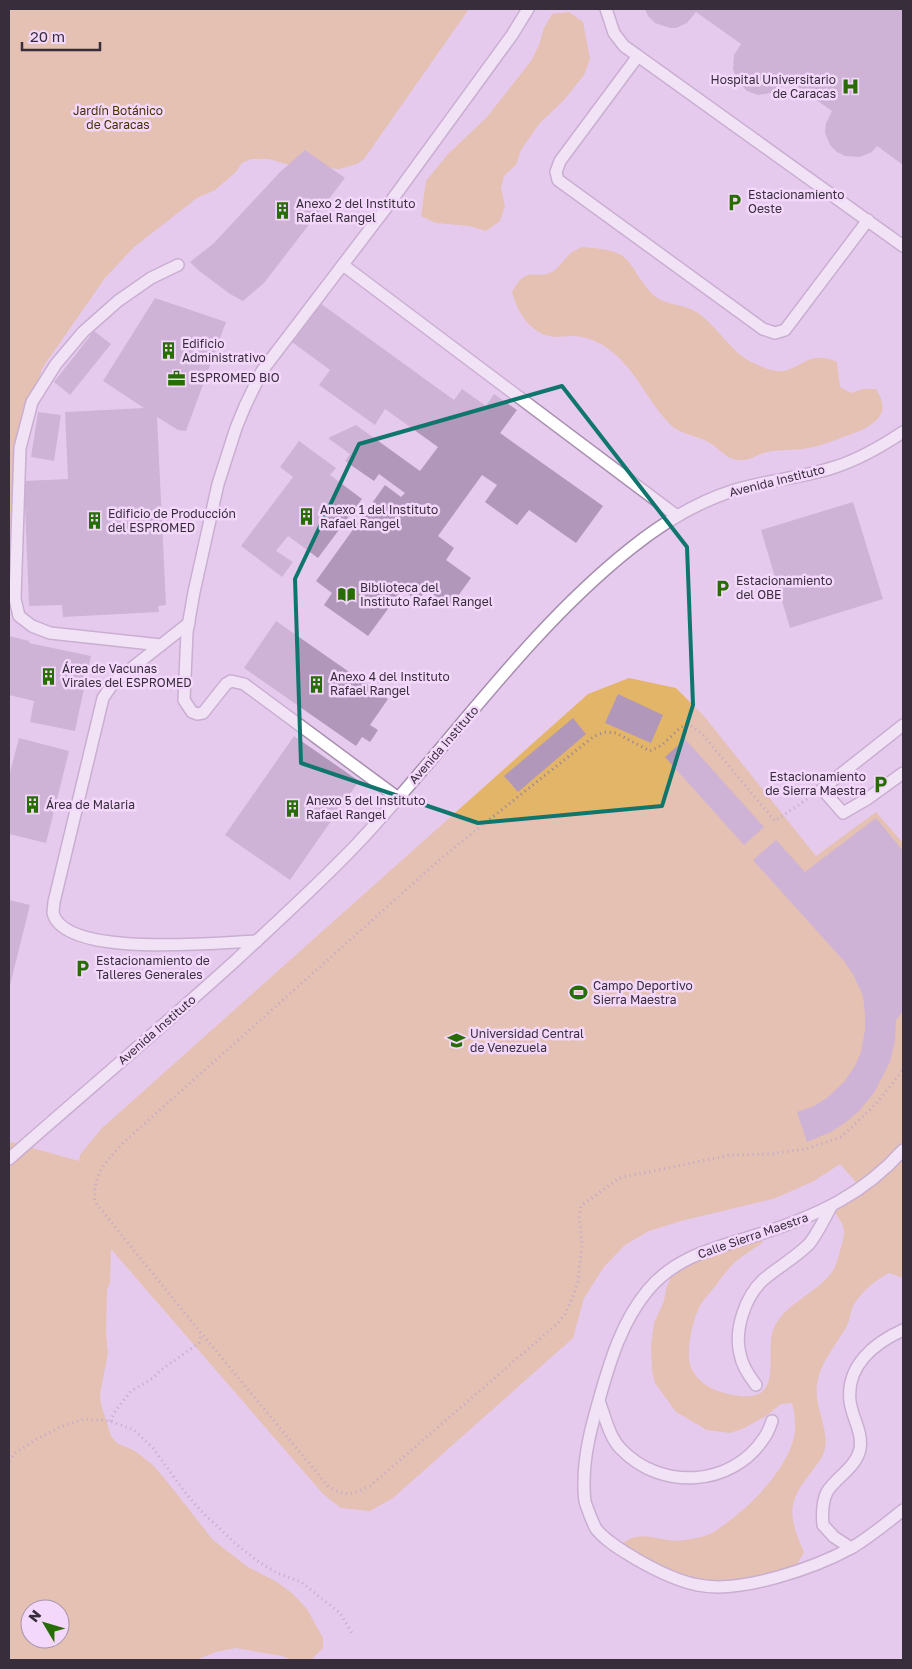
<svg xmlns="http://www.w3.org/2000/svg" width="912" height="1669" viewBox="0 0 912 1669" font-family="'Golos Text',sans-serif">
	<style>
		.green { fill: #e3b568; fill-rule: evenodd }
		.building { fill: #b197b9 }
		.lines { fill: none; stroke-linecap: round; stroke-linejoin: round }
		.service-casing { stroke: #a78dae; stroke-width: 14 }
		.path { stroke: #94819a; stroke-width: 3; stroke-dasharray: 1 4; stroke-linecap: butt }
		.service { stroke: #fff; stroke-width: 11 }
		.marked { fill: none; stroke: #0f766e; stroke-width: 4; stroke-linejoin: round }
		.labels { text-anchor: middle; stroke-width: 5; stroke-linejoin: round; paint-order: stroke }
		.poi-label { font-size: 12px; fill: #382d3b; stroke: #f3d8fb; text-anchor: start }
		.park-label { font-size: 12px; fill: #483001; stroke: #f3d8fb }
		.street-label { font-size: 12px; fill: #382d3b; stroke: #f3d8fb }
	</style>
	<rect width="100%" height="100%" fill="#e6cbee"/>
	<!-- green -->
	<g class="green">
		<polygon points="9,9 469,9 364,159 357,164 339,169 286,164 269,159 251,159 242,163 236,172 215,190 197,198 134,247 105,278 43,367 21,424 21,535 9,535"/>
		<polygon points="569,12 583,22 590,59 584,75 564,100 540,123 521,150 516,165 504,176 501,188 505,206 500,221 486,231 469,226 436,223 421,216 426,181 448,154 487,117 531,61 539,45 544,28 552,14"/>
		<path d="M582 247C596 249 614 248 625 258 631 263 635 271 639 277 644 284 649 292 656 297 669 306 685 304 698 313 718 327 730 351 751 362 758 365 768 370 776 371 799 374 806 348 837 362L840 387 851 393 863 389H876C889 409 882 420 862 430 848 435 822 446 808 448 794 451 781 449 767 452 757 454 749 462 738 460 726 459 720 449 710 443 695 434 678 435 667 421 645 397 633 364 604 346 595 340 583 336 572 336 564 336 557 338 549 336 529 331 517 311 512 292 528 262 536 283 555 270 561 265 565 258 571 253 574 250 579 249 582 247Z"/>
		<path d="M629 678 676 688 704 716 816 856 876 812 903 843V1278L889 1273C874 1281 862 1291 853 1306 850 1313 850 1321 846 1328 835 1346 820 1363 817 1385 814 1408 831 1432 824 1452 821 1461 812 1470 807 1478 785 1505 791 1522 804 1552L793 1572 699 1586 618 1548C640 1524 660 1545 686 1540 697 1538 709 1536 718 1529 747 1510 783 1474 793 1441 797 1429 795 1415 792 1403L781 1404 766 1416 742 1429 730 1433 707 1430 676 1412 655 1383 652 1371 651 1345 654 1323 664 1301 666 1289 676 1265 761 1234 762 1243C752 1250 740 1257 731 1266 725 1273 719 1281 713 1289 709 1294 704 1299 701 1304 693 1317 685 1353 691 1367 696 1379 706 1387 718 1391 730 1395 748 1399 759 1394 778 1384 766 1349 773 1330 783 1304 816 1294 832 1272 836 1266 838 1258 840 1251 847 1227 845 1227 831 1207L861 1188 840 1164 814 1181 776 1198 681 1221 649 1231 625 1245 604 1267 584 1298 573 1338 393 1498 370 1511 341 1508 323 1494 111 1249 110 1282 107 1290 106 1334 108 1353 100 1394 101 1404 111 1436 117 1443 135 1451 153 1465 169 1484 213 1540 248 1567 277 1582 293 1594 307 1609 323 1638V1648L311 1660H292L282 1656 236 1648 216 1652 196 1660H9V1147L11 1142 79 1161 80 1155 101 1129 588 694ZM30 1609H60V1639H30Z"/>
	</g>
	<!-- building -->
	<g class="building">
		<polygon points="645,9 903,9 903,165 877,146 872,152 860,157 845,156 837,152 830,145 825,133 826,123 832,111 788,80 781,88 771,93 758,95 747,91 737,81 733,69 734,55 741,44 696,12 687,23 676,28 670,28 655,23 648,16"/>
		<polygon points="305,150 345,178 264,283 243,301 230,294 198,270 190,262 214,243 280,172"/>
		<polygon points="155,298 226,322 186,431 178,430 157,417 166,605 158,606 159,612 63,617 62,605 29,606 24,481 68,479 65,412 144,408 103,381"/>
		<polygon points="320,303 454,400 462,389 486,406 494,394 517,410 500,433 603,506 576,543 529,510 517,525 485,502 497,485 482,475 438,536 454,548 446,560 471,578 450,607 426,589 418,601 402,590 368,636 324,605 332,593 316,581 385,485 401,497 405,493 379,474 374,481 345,461 350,454 328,438 356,425 420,471 438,447 385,409 375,425 319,385 330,370 292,342"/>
		<polygon points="94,331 111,344 70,395 54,382"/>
		<polygon points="38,412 61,415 54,461 31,457"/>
		<polygon points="299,441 336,468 330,475 362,499 318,558 288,536 276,551 293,562 282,577 241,546 293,477 280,467"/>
		<polygon points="853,502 883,599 790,628 761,530"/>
		<polygon points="276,621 388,699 370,725 378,730 370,742 362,737 356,746 244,668"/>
		<polygon points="9,636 29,641 29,643 91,656 75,731 30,722 34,701 9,695"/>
		<polygon points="618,694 663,715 651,743 605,723"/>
		<polygon points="573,718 586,734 518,792 504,776"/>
		<polygon points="294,736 359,781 290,880 225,835"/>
		<polygon points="19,738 69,751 46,843 9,834 9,776"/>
		<polygon points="685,739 764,827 744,845 665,757"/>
		<polygon points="876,818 903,851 903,1011 896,1020 895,1041 890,1062 874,1093 859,1111 846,1122 831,1132 807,1142 797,1112 814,1106 827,1098 845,1081 856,1064 861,1052 865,1030 865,1013 863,996 854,976 844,961 753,860 776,840 805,872"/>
		<polygon points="9,900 30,905 9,989"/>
	</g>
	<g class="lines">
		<defs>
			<g id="service">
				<polyline points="606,9 614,33 624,46 903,246"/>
				<polyline points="638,56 560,161 556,172 558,180 763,329 775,333 785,330 868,220"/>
				<polyline points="343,265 677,516"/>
				<path d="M189 623 114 682 103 698 54 902C54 905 53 910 53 913 65 959 221 942 257 941"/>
				<polyline points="161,645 50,633 32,626 19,616 15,599 20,448 32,402 56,364 83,332 118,301 151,278 178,265"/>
				<polyline points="903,725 822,789 843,813 867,799 903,773"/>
				<polyline points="398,798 244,684 231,681 226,684 203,713 197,714 192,712 184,700 187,632 194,592 218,484 236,428 245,406 262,371 268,363 386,208 512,35 528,9"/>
				<path d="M903 1150C864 1194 818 1215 763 1233 720 1247 678 1254 648 1290 622 1321 610 1361 599 1400 591 1428 584 1454 584 1483 584 1489 584 1495 585 1501 586 1506 589 1512 591 1518 593 1521 594 1527 597 1530 607 1542 623 1551 636 1559 655 1570 677 1581 698 1585 740 1594 815 1568 853 1547 871 1536 887 1523 903 1510"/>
				<path d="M9 1159C84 1093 161 1028 235 961 277 922 319 884 358 843 449 746 526 632 630 549 661 524 695 503 732 491 766 480 802 478 835 467 860 459 882 446 903 432"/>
				<path d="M756 1385C749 1376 742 1366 740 1354 734 1330 745 1297 763 1280 778 1267 795 1258 809 1244 818 1233 824 1219 831 1207"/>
				<path d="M599 1401C605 1416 609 1437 621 1449 661 1491 732 1487 764 1438 768 1433 770 1427 772 1421"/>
				<path d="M851 1548 834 1537 823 1525C822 1514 822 1502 827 1492 835 1478 856 1468 860 1449 863 1432 852 1418 850 1401 846 1366 874 1343 903 1330"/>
			</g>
		</defs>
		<!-- service casing -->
		<use href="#service" class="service-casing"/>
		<!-- path -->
		<g class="path">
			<path d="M807 799 775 821 702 734 690 725 681 727 662 745 650 751 616 733 604 732 593 737 445 855 123 1143C106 1162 92 1174 95 1202L187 1316 328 1486C346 1497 351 1495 370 1486L557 1324 565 1314 572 1299 578 1281 582 1243 579 1215 581 1206 619 1178 730 1155 770 1154 806 1149 841 1137 875 1105 903 1070"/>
			<polyline points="110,1421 116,1410 131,1391 153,1378 161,1370 199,1343 201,1334"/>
			<polyline points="9,1461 15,1453 37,1439 60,1427 84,1419 110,1421 134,1430 153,1448 184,1491 200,1510 236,1544 256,1560 277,1573 301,1582 340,1613 353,1635"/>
		</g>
		<!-- service -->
		<use href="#service" class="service"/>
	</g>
	<!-- marked area -->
	<path d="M0 0H912V1669H0ZM562 386 687 547 693 705 662 806 478 823 301 763 295 579 359 444Z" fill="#e6cbee" fill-opacity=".55" fill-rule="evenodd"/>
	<path class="marked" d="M562 386 687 547 693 705 662 806 478 823 301 763 295 579 359 444Z"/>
	<!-- icons -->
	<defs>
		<symbol id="hospital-bare" viewBox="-9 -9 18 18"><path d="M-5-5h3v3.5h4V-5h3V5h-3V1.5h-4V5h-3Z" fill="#276c05" stroke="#f3d8fb" stroke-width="2.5" paint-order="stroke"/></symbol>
		<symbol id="parking-bare" viewBox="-9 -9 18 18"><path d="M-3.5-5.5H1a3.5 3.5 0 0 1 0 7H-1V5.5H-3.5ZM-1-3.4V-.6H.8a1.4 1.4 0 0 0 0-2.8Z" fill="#276c05" stroke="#f3d8fb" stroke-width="2.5" paint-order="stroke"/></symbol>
		<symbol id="building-bare" viewBox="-9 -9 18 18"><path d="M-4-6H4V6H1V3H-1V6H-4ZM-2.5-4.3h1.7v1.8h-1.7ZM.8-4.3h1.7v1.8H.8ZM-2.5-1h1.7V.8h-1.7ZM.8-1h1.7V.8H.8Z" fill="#276c05" stroke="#f3d8fb" stroke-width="2.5" paint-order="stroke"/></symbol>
		<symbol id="office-bare" viewBox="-9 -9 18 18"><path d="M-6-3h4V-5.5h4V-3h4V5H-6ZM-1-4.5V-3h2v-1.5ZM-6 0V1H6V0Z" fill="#276c05" stroke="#f3d8fb" stroke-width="2.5" paint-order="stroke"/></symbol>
		<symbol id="library-bare" viewBox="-9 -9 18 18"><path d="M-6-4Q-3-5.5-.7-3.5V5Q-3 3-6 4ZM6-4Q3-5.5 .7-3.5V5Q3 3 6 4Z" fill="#276c05" stroke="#f3d8fb" stroke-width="2.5" paint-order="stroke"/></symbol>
		<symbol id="stadium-bare" viewBox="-9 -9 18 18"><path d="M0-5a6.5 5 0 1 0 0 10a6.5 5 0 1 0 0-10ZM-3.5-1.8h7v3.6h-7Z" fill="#276c05" stroke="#f3d8fb" stroke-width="2.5" paint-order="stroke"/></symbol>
		<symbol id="university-bare" viewBox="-9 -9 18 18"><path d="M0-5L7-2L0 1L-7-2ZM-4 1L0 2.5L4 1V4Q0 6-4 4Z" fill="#276c05" stroke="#f3d8fb" stroke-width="2.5" paint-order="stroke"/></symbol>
	</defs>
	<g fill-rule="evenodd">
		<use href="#hospital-bare" x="838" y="74" width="25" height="25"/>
		<use href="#parking-bare" x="722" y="190" width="25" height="25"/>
		<use href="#building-bare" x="270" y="198" width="25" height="25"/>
		<use href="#building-bare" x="156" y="338" width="25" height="25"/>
		<use href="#office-bare" x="164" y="366" width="25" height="25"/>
		<use href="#building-bare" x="294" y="504" width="25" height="25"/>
		<use href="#building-bare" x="82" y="508" width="25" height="25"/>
		<use href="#parking-bare" x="710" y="576" width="25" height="25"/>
		<use href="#library-bare" x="334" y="582" width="25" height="25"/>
		<use href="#building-bare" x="36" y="664" width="25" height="25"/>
		<use href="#building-bare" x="304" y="672" width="25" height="25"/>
		<use href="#parking-bare" x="868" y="772" width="25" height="25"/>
		<use href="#building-bare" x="20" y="792" width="25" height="25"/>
		<use href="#building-bare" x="280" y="796" width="25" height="25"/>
		<use href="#parking-bare" x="70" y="956" width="25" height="25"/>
		<use href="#stadium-bare" x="566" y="980" width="25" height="25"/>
		<use href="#university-bare" x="444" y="1028" width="25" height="25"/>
	</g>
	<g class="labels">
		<!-- poi labels -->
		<g class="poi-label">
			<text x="836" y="84" text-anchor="end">Hospital Universitario<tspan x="836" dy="14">de Caracas</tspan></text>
			<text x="748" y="199">Estacionamiento<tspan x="748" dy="14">Oeste</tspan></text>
			<text x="296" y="208">Anexo 2 del Instituto<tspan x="296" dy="14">Rafael Rangel</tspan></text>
			<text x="182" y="348">Edificio<tspan x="182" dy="14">Administrativo</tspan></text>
			<text x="190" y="382">ESPROMED BIO</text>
			<text x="320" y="514">Anexo 1 del Instituto<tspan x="320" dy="14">Rafael Rangel</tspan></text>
			<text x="108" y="518">Edificio de Producción<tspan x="108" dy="14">del ESPROMED</tspan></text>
			<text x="736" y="585">Estacionamiento<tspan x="736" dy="14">del OBE</tspan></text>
			<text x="360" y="592">Biblioteca del<tspan x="360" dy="14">Instituto Rafael Rangel</tspan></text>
			<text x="62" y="673">Área de Vacunas<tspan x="62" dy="14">Virales del ESPROMED</tspan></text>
			<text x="330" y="681">Anexo 4 del Instituto<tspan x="330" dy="14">Rafael Rangel</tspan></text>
			<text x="866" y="781" text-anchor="end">Estacionamiento<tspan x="866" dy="14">de Sierra Maestra</tspan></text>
			<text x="306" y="805">Anexo 5 del Instituto<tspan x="306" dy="14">Rafael Rangel</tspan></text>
			<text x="46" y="809">Área de Malaria</text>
			<text x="96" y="965">Estacionamiento de<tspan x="96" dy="14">Talleres Generales</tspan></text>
			<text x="593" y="990">Campo Deportivo<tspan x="593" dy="14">Sierra Maestra</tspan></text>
			<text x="470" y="1038">Universidad Central<tspan x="470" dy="14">de Venezuela</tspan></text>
		</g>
		<!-- park labels -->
		<g class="park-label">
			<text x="118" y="115">Jardín Botánico<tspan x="118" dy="14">de Caracas</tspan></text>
		</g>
		<!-- street labels -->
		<g class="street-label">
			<text transform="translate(777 481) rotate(-14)" y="4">Avenida Instituto</text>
			<text transform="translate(444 745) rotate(-49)" y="4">Avenida Instituto</text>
			<text transform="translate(157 1030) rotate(-41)" y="4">Avenida Instituto</text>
			<text transform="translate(753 1236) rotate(-19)" y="4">Calle Sierra Maestra</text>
		</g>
	</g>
	<!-- border -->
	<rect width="912" height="1669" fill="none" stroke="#382d3b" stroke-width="20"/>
	<!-- north arrow -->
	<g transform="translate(45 1624) rotate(308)"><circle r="24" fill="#f3d8fb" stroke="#a894ae"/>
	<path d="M0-4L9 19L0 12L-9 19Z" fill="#276c05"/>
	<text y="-8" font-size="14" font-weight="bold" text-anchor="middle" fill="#382d3b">N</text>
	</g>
	<!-- scale -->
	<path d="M22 42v8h78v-8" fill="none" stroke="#382d3b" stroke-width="2.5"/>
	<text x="30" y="42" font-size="15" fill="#382d3b" stroke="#f3d8fb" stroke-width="4" paint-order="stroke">20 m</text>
</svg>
